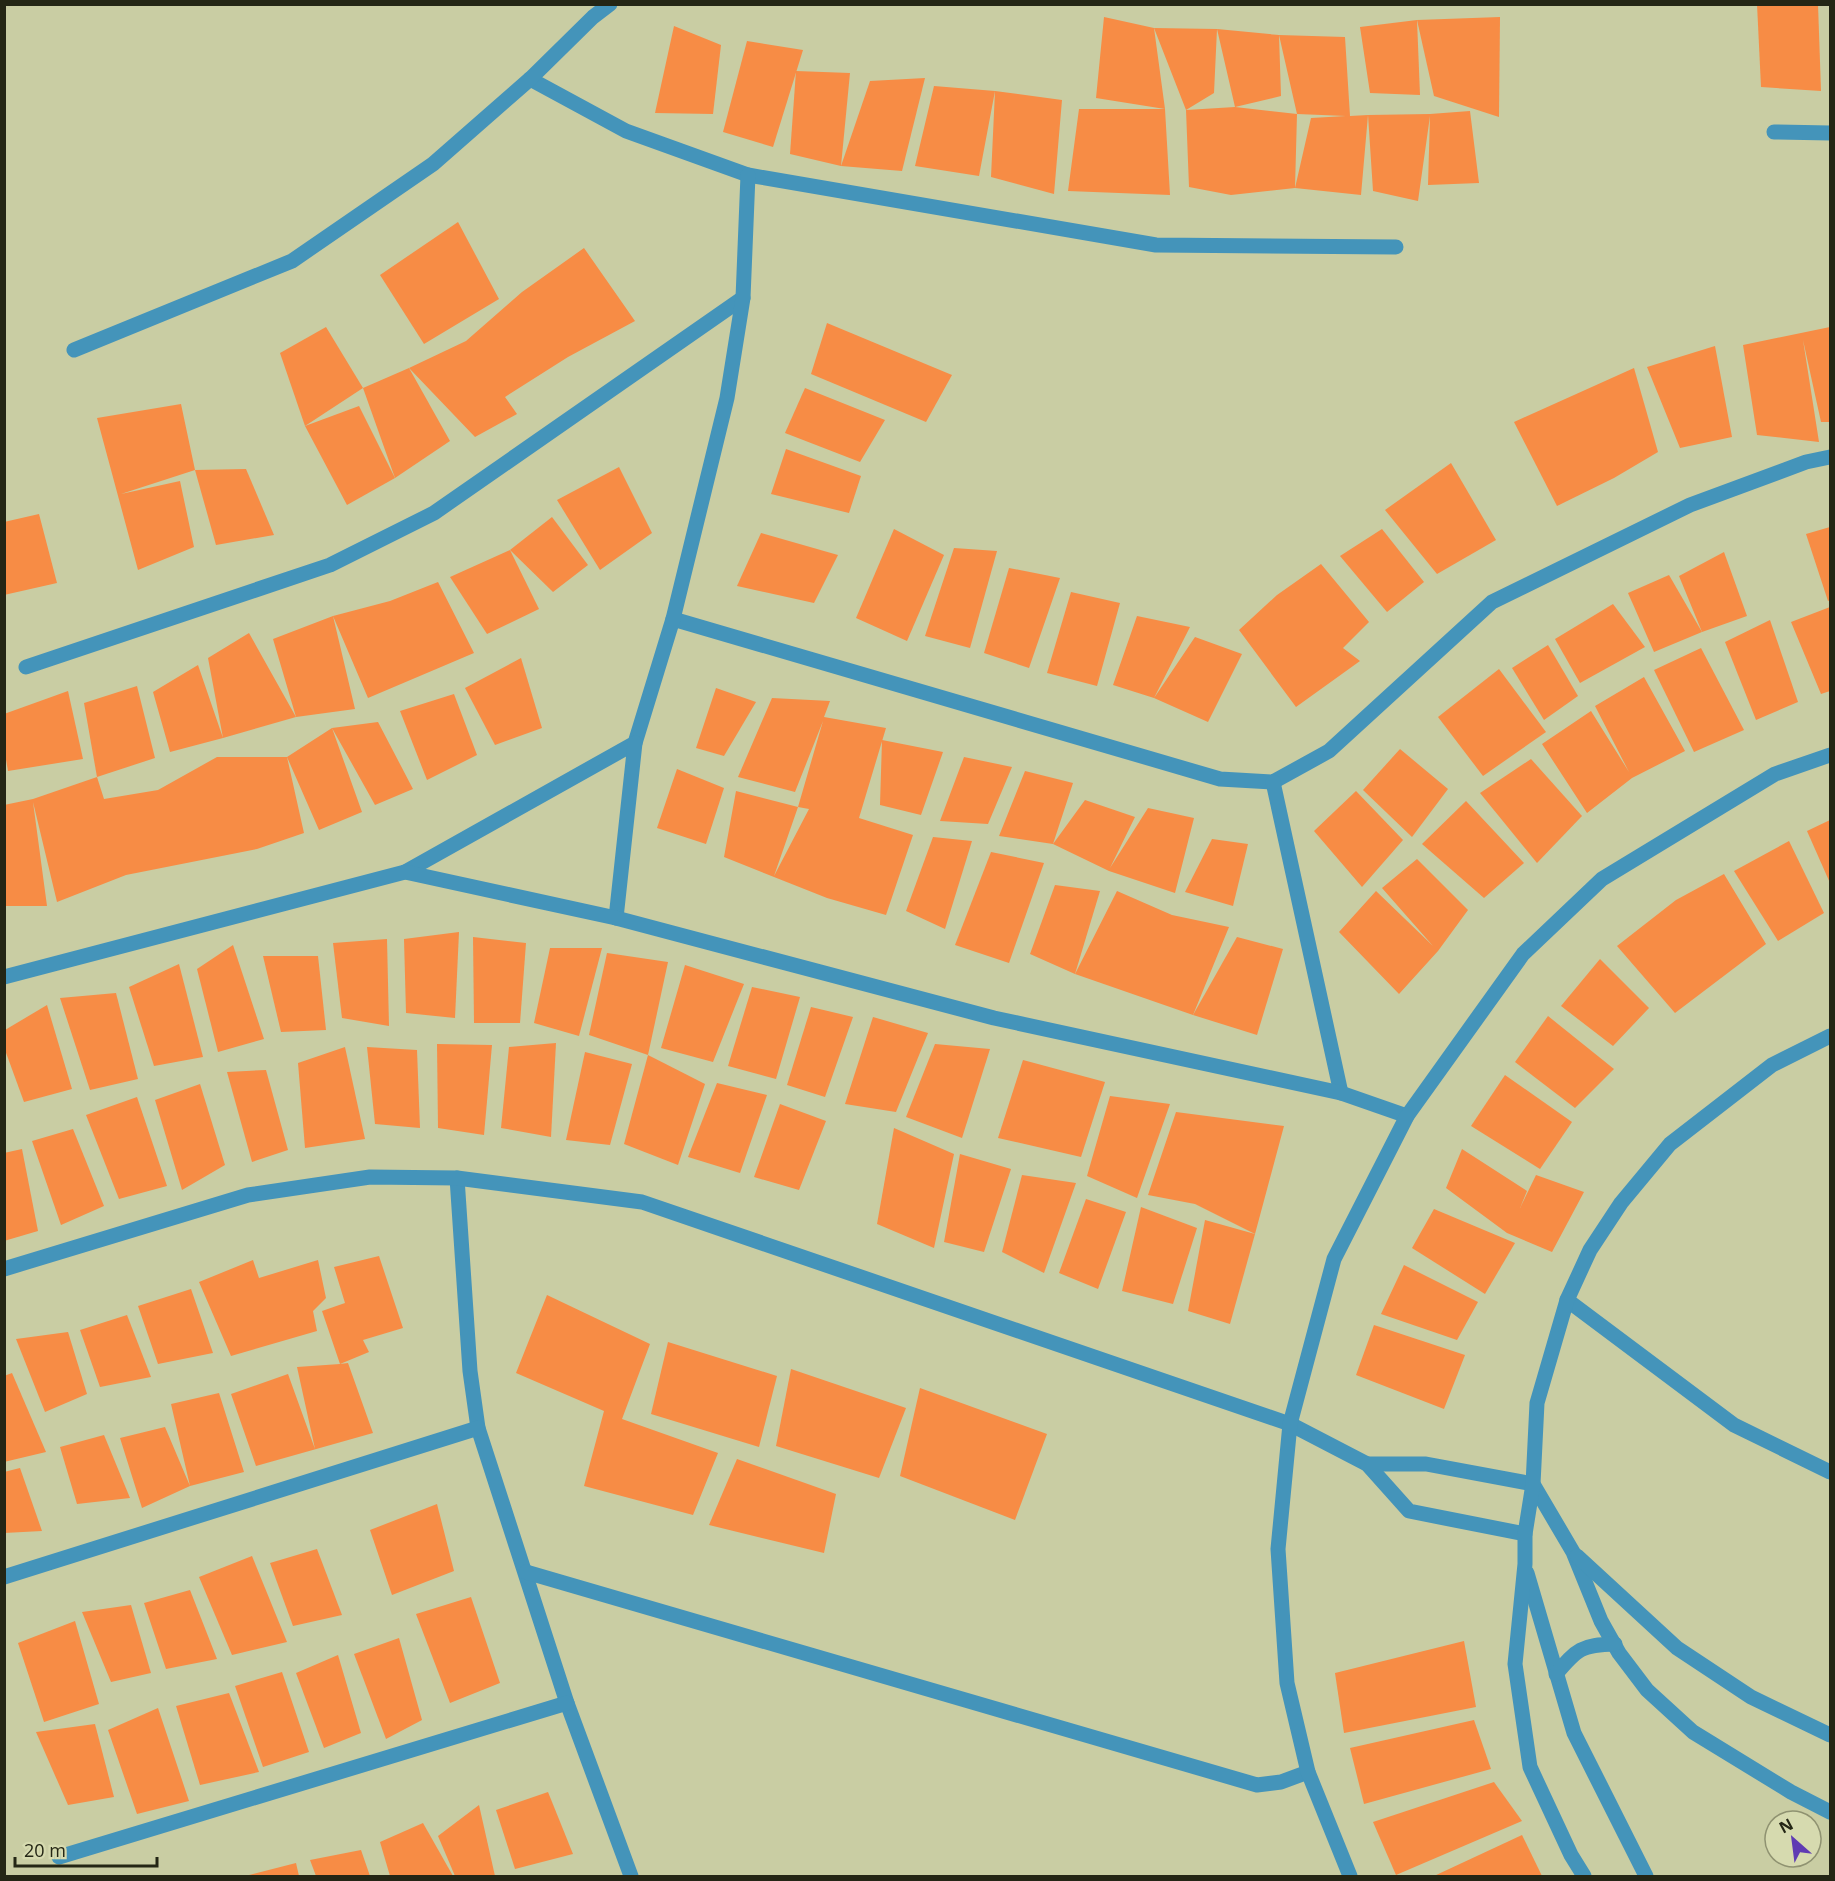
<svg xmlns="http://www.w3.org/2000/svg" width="1835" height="1881" viewBox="0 0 1835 1881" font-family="'Open Sans',sans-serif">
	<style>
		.building { fill: #f78c45 }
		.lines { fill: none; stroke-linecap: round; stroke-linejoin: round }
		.service { stroke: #4494ba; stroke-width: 15 }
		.minor { stroke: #4494ba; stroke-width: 15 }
	</style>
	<rect width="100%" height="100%" fill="#c9cda3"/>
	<!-- building -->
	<g class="building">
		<polygon points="1757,4 1818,4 1821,91 1761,87"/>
		<polygon points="1104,17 1154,28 1165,109 1170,195 1068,191 1079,109 1165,109 1096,98"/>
		<polygon points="1500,17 1499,117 1434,96 1417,20"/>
		<polygon points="1417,20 1420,95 1370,93 1360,27"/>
		<polygon points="674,26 721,45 713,114 655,113"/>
		<polygon points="1154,28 1217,29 1279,35 1281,96 1235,107 1217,29 1214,93 1186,110 1235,107 1297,114 1295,188 1311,118 1346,116 1297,114 1279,35 1345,37 1350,116 1368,115 1430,114 1470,111 1479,183 1428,185 1430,116 1418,201 1373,191 1368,115 1361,195 1295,188 1231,195 1189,187 1186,110"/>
		<polygon points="747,41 803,50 773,147 723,132"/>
		<polygon points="796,71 850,73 841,166 790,154"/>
		<polygon points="925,78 902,171 841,166 870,81"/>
		<polygon points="934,86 995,91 1062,100 1054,194 991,177 995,91 979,176 915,166"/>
		<polygon points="458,222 499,299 424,344 380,275"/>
		<polygon points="584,248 635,321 568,357 505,397 517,414 475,437 409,368 466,341 522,292"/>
		<polygon points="827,323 952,375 926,422 811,374"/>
		<polygon points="326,327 363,388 305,426 280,353"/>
		<polygon points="1830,327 1830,422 1821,422 1803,340 1819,442 1757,435 1743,345"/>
		<polygon points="1715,346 1732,437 1680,448 1647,367"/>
		<polygon points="409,368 450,441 395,478 363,388"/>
		<polygon points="1634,368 1658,452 1614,478 1557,506 1514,422"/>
		<polygon points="805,388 885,420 860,462 785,433"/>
		<polygon points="181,404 195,470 121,494 180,481 194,547 138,570 97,418"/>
		<polygon points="359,406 395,478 347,505 305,426"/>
		<polygon points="786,449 861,476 849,513 771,494"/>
		<polygon points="1451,463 1496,540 1437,574 1385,510"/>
		<polygon points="619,467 652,533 600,570 557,500"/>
		<polygon points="246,469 274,535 216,545 195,470"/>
		<polygon points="39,514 57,583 4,595 4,522"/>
		<polygon points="552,517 588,565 553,592 510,550"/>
		<polygon points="1830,527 1830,600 1828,601 1806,534"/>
		<polygon points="894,529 944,555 907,641 856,618"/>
		<polygon points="1382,529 1424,582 1387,612 1340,556"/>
		<polygon points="761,533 838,555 814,603 737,586"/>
		<polygon points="954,548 997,551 970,648 925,636"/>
		<polygon points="510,550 539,609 487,634 450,577"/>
		<polygon points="1724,552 1747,616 1702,632 1679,576"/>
		<polygon points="1321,564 1369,622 1343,648 1360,661 1296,707 1239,630 1277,595"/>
		<polygon points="1009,568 1060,578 1029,668 984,653"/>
		<polygon points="1669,575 1702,632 1654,652 1628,593"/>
		<polygon points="438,582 474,653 368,698 333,616 355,709 296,717 273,639 333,616 390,601"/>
		<polygon points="1071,592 1120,603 1097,686 1047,673"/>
		<polygon points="1613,604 1645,647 1580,683 1555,639"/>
		<polygon points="1830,607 1830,691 1821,694 1791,622"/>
		<polygon points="1137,616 1190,627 1154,698 1195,637 1242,654 1208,722 1154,698 1113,685"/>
		<polygon points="1770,620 1798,702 1756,720 1725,642"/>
		<polygon points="249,633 296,717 223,738 170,752 153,692 198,665 223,738 208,658"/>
		<polygon points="1548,645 1578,696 1544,720 1512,668"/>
		<polygon points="1701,648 1744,730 1694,752 1654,670"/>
		<polygon points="521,658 542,728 495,745 465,688"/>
		<polygon points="1499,669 1546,732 1483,776 1438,717"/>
		<polygon points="1644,677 1685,751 1632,778 1587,813 1542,744 1591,711 1629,772 1595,706"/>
		<polygon points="137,686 155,758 97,777 84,703"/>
		<polygon points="716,688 756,702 724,756 696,748"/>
		<polygon points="68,691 83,759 8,771 4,748 4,714"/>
		<polygon points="454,694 477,755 427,780 400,711"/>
		<polygon points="772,698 830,701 824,717 886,728 859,818 913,835 886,915 827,898 724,857 736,791 798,807 774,876 809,809 798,807 823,721 795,792 738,777"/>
		<polygon points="378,722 413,789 375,805 332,728 362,812 319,830 287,757 304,833 257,849 126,875 57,902 33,802 47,906 4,906 4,805 33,799 97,777 104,799 158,790 217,757 287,757 332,728"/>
		<polygon points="882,740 943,752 921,815 880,805"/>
		<polygon points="1400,749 1448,789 1412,837 1363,790"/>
		<polygon points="964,757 1012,767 988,824 940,821"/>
		<polygon points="1531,759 1582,816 1537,863 1480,793"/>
		<polygon points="677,769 724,788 706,844 657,828"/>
		<polygon points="1025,771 1073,783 1053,844 1085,800 1135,817 1110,868 1148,808 1194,818 1175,893 1109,871 1053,844 999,836"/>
		<polygon points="1356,791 1403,840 1362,887 1314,831"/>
		<polygon points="1466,801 1524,863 1484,898 1422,844"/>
		<polygon points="1830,820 1830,883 1807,831"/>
		<polygon points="933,837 972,841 945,929 906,911"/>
		<polygon points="1212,839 1248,844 1233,906 1185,892"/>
		<polygon points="1789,841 1824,913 1778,941 1734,871"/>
		<polygon points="991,852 1044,863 1009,963 955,945"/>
		<polygon points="1417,859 1468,910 1438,951 1399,994 1339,932 1376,891 1433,946 1382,888"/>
		<polygon points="1724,874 1766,944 1675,1013 1617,946 1676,900"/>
		<polygon points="1055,885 1100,891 1075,974 1030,954"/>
		<polygon points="1117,891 1172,915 1229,927 1193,1015 1075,974"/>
		<polygon points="459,932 455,1018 406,1013 404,939"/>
		<polygon points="473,937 526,943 520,1023 474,1023"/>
		<polygon points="1237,937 1283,949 1257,1035 1193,1015"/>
		<polygon points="387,939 389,1026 342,1018 333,943"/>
		<polygon points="233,945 264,1039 218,1052 197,969"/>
		<polygon points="550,948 602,948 579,1036 534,1023"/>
		<polygon points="607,953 668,962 648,1055 589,1035"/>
		<polygon points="263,956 318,956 326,1030 281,1032"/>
		<polygon points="1600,959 1649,1008 1613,1046 1561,1006"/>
		<polygon points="179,964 203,1057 154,1066 129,987"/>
		<polygon points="685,965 744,984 713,1062 661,1048"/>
		<polygon points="752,987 800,997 776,1079 728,1066"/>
		<polygon points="116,993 138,1079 90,1090 60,998"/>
		<polygon points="47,1005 72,1089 24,1102 5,1050 5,1030"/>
		<polygon points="811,1007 853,1017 825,1097 787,1085"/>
		<polygon points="1548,1016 1614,1069 1575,1108 1515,1062"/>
		<polygon points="873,1017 928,1033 896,1112 845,1104"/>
		<polygon points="556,1043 551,1137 501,1128 509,1047"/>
		<polygon points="437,1044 492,1045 484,1135 438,1128"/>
		<polygon points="935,1044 990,1049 962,1138 906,1117"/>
		<polygon points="345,1047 365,1139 305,1148 298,1063"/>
		<polygon points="367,1047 417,1050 420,1128 375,1124"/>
		<polygon points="585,1052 632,1064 610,1145 566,1140"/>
		<polygon points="648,1055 705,1084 678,1165 624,1144"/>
		<polygon points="1023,1060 1105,1082 1081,1157 998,1138"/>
		<polygon points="266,1070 288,1150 252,1162 227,1072"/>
		<polygon points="1505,1075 1572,1122 1540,1169 1471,1126"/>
		<polygon points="717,1083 767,1095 740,1173 688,1157"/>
		<polygon points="200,1084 225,1165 182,1190 155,1100"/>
		<polygon points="1110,1096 1170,1104 1137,1198 1087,1176"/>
		<polygon points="137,1097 167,1186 119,1199 86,1115"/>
		<polygon points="780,1104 826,1121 799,1190 754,1177"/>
		<polygon points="1176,1112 1284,1126 1255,1234 1195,1204 1148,1195"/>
		<polygon points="894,1128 954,1154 934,1248 877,1224"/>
		<polygon points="73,1129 104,1206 61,1225 32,1141"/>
		<polygon points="22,1149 38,1231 4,1241 4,1153"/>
		<polygon points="1462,1149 1527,1191 1520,1208 1536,1175 1584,1192 1552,1252 1507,1233 1446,1188"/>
		<polygon points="960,1154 1011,1169 984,1252 944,1242"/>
		<polygon points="1022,1175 1076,1183 1044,1273 1002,1252"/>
		<polygon points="1086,1199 1126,1212 1098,1289 1059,1273"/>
		<polygon points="1141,1207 1197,1228 1173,1304 1122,1291"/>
		<polygon points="1434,1209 1515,1243 1485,1294 1412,1248"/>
		<polygon points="1205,1220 1255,1234 1230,1324 1188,1311"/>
		<polygon points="379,1256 403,1328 363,1340 369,1352 340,1364 348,1363 373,1433 256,1466 231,1394 288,1374 315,1449 297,1367 340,1364 322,1311 345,1303 334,1267"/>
		<polygon points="253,1260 259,1278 318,1260 326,1298 313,1311 317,1331 231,1356 199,1282"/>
		<polygon points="1404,1265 1478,1302 1457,1340 1381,1314"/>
		<polygon points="191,1289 213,1353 158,1364 138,1306"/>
		<polygon points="547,1295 650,1344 622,1419 718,1453 693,1515 584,1486 604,1411 516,1373"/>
		<polygon points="127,1315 151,1377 100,1387 80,1330"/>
		<polygon points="1374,1325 1465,1355 1444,1409 1356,1375"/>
		<polygon points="68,1332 87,1394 45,1412 16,1339"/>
		<polygon points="668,1342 777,1376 759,1447 651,1414"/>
		<polygon points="791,1369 906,1408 879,1478 776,1446"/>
		<polygon points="12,1373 46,1452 4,1462 4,1376"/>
		<polygon points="920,1388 1047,1434 1015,1520 900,1476"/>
		<polygon points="219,1393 244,1472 190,1486 142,1508 120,1438 165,1427 190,1486 171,1404"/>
		<polygon points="104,1435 130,1498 77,1504 60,1447"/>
		<polygon points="737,1459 836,1494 824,1553 709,1525"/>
		<polygon points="20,1468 42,1531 4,1533 4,1472"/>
		<polygon points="437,1504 454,1571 392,1595 370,1530"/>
		<polygon points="317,1549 342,1615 293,1626 270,1563"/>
		<polygon points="252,1556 287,1642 232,1655 199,1577"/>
		<polygon points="190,1590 217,1659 166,1669 144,1603"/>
		<polygon points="471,1597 500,1683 450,1703 416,1614"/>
		<polygon points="131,1605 151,1673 111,1682 82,1612"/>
		<polygon points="75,1621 99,1704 44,1722 18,1643"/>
		<polygon points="399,1638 422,1720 386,1739 354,1654"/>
		<polygon points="1464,1641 1476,1707 1344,1733 1335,1673"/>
		<polygon points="338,1655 361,1733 324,1748 296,1673"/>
		<polygon points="282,1672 309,1752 263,1767 235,1686"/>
		<polygon points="229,1693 259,1772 200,1785 176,1706"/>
		<polygon points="158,1708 189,1801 137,1814 108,1730"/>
		<polygon points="1474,1720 1491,1769 1364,1804 1350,1748"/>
		<polygon points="95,1724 114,1797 68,1805 36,1732"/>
		<polygon points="1494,1782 1522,1821 1396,1875 1373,1822"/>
		<polygon points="548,1792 573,1854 515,1869 496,1810"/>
		<polygon points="479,1805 495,1876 455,1876 438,1836"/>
		<polygon points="423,1823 453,1876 390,1876 380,1842"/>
		<polygon points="1522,1835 1542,1876 1434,1876"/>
		<polygon points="361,1850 370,1876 316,1876 310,1860"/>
		<polygon points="296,1863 299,1876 245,1876"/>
	</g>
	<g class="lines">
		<!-- service -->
		<polyline class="service" points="1567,1300 1734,1425 1830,1472"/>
		<!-- minor -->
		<g class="minor">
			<polyline points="530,79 626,131 748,175 1156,245 1396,247"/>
			<polyline points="1774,132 1830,133"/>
			<polyline points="74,350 292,261 433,164 530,79 593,17 610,4"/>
			<polyline points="673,619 1220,779 1273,782 1329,751 1492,602 1690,505 1806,462 1830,457"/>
			<polyline points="26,667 330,565 434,513 743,298"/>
			<polyline points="1273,782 1341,1093"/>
			<polyline points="405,872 635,743 673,619 727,398 743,298 748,175"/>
			<polyline points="616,918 635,743"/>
			<polyline points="4,977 405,872 616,918 994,1018 1341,1093 1407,1116"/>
			<polyline points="457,1178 470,1371 478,1428 567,1703 631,1876"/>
			<polyline points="4,1269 248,1195 370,1177 457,1178 642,1202 1290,1424 1367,1464 1409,1511 1525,1534"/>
			<polyline points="1367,1464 1426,1464 1533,1484 1573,1552 1601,1621 1619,1653 1647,1690 1693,1732 1791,1792 1830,1812"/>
			<polyline points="1577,1556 1677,1648 1751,1697 1830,1735"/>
			<polyline points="526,1572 1257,1785 1281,1782 1308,1772"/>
			<polyline points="1527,1573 1574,1733 1646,1876"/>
			<polyline points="4,1577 478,1428"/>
			<path d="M1556 1674C1577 1649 1581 1645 1615 1644"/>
			<polyline points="59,1857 567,1703"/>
			<polyline points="1350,1876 1308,1772 1287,1683 1278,1549 1290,1424 1334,1259 1407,1116 1523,954 1602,879 1775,774 1830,755"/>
			<polyline points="1584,1876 1571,1855 1530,1767 1515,1664 1525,1564 1525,1534 1533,1484 1537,1403 1567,1300 1590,1250 1621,1203 1670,1144 1772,1065 1830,1036"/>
		</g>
	</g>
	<!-- border -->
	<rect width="1835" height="1881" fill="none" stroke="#242615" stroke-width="12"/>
	<!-- north arrow -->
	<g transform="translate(1793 1839) rotate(332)"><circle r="28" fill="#d6daaf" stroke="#8f9271" stroke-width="1.5"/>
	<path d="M0-4.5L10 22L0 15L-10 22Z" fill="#5f3bb3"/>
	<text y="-9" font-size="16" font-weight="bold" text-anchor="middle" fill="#242615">N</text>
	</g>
	<!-- scale -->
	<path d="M15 1857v9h142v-9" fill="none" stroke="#242615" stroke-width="3"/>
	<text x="24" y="1857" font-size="18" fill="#242615" stroke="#d6daaf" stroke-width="4.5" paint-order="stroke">20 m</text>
</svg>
